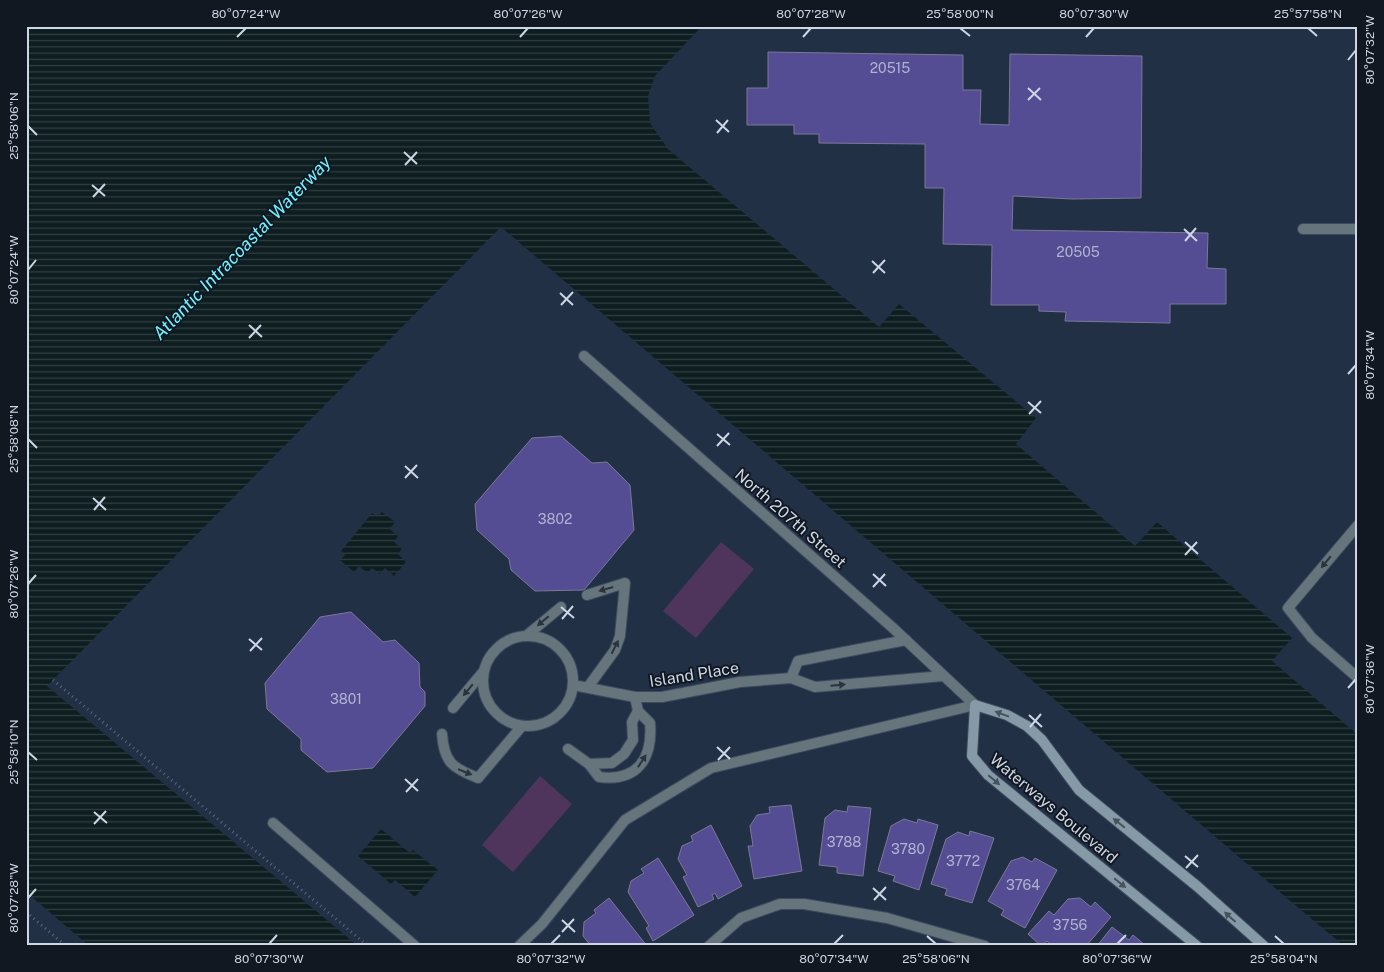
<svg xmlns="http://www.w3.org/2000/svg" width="1384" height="972" viewBox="0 0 1384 972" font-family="'Public Sans',sans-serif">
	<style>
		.grass { fill: #4f355b }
		.water { fill: url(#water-rules) }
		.building { fill: #554d94; stroke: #7a7996 }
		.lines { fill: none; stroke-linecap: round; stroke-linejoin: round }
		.lane-casing { stroke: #3d4b5f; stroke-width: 12 }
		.street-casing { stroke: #3d4b5f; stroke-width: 12 }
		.secondary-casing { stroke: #3d4b5f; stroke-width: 12 }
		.path { stroke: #5a677a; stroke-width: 3; stroke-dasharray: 1 4; stroke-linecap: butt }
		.lane { stroke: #66747b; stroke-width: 10 }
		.street { stroke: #66747b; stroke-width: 10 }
		.secondary { stroke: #859aa6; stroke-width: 10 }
		.oneway { fill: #2b343d }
		.oneway2 { fill: #46525d }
		.ticks { fill: none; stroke: #cdd6e4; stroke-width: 2 }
		.labels { text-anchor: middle; stroke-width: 4; stroke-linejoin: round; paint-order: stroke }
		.number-label { font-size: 14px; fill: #afb4d0 }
		.street-label { font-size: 16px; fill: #cdd6e4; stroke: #121822 }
		.water-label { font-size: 18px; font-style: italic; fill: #73f1ff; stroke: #121822 }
		.neatline { fill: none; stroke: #cdd6e4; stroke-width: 2 }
		.ticks-label { font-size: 12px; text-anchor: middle; fill: #cdd6e4 }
	</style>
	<defs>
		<pattern id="water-rules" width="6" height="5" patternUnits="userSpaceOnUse" patternTransform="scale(1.25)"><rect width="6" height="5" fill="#0e1e20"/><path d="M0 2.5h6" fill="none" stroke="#303e40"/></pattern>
	</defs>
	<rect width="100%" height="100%" fill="#223046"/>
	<!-- grass -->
	<g class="grass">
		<polygon points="721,542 754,569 696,638 663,611"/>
		<polygon points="540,776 572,804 513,872 482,845"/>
	</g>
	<!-- water -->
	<g class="water">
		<polygon points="26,26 702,26 655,76 648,96 650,123 668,149 879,327 899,304 1036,418 1016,444 1135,546 1157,522 1292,638 1272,661 1358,735 1358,946 1344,946 1295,905 501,227 47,686 358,946 89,946 26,892"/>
		<polygon points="382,512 395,522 390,529 398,536 394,542 402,549 398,554 406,562 394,576 385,568 380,574 372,568 367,573 359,566 354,572 340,560 345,555 341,551 372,513 377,517"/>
		<polygon points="381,829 410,853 413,850 438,870 415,897 395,880 391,884 358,856"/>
	</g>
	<!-- building -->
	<g class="building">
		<polygon points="768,52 963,55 963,90 981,90 980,124 1009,125 1010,54 1142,56 1141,198 1072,199 1013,196 1012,230 1208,233 1207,268 1226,269 1226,304 1170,304 1170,323 1065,321 1066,312 1039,311 1039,305 991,305 992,245 943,244 944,188 925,188 925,144 819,143 819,134 794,134 794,125 747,125 747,88 768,88"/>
		<polygon points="561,436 592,463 607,462 630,485 634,530 584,590 535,591 511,570 509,559 477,530 475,504 532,438"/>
		<polygon points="351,612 383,642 395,640 419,663 420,687 425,692 425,706 373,768 327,772 301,750 301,739 267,709 265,683 320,617"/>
		<polygon points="791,805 802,871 754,879 748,846 753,846 750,826 757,815 770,813 769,807"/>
		<polygon points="848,806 871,808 863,876 837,873 837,867 819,865 825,818 835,810 847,812"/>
		<polygon points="904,819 917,823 918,819 938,825 919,890 893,881 895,876 878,871 891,826"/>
		<polygon points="711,825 742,886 718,899 715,893 712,895 714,899 698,907 683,877 687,875 678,859 682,846 693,841 691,836"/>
		<polygon points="970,831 994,838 972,903 945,895 947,889 931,884 946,839 958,832 969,836"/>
		<polygon points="1023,857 1032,862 1035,858 1057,870 1025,928 1001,915 1004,910 988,901 1011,861"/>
		<polygon points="658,858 694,915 653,941 646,928 649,926 628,892 631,881 644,873 641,869"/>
		<polygon points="609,898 647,946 591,946 583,936 584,922 596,913 594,910"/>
		<polygon points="1080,898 1091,907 1095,902 1111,917 1086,946 1051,946 1047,941 1041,946 1028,934 1049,911 1054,915 1068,899"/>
		<polygon points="1112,927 1129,940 1133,935 1146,946 1097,946"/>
	</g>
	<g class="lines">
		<defs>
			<g id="lane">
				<polyline points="1303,229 1358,229"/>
				<polyline points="1358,525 1288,608 1312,638 1358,678"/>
				<polyline points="587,595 625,583 620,636 615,650 588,687"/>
				<polyline points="526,636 561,607"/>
				<polyline points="453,708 483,672"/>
				<path d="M442 734C444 762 452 768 478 778L522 726"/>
				<path d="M568 749 589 764 599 777C637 782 653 759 650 723L638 711 635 697"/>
				<polyline points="589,764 612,763 624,754 633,740 632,722 638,711"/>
				<polyline points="273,823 415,946"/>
				<polyline points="519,946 542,924 625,820 711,768 975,705"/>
			</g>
			<g id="street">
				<polyline points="584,356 893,628 975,705"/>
				<circle cx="528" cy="681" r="45"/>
				<polyline points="791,678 798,661 906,640"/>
				<polyline points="573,685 635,697 662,697 740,682 791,678 815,687 943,676"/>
				<polyline points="709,946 741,918 780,904 804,904 887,918 985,946"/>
			</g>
			<polyline id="secondary" points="1197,946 988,775 972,756 975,705 1007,715 1027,726 1042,740 1079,790 1198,887 1264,946"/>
		</defs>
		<!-- lane casing -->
		<use href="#lane" class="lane-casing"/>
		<!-- street casing -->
		<use href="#street" class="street-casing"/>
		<!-- secondary casing -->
		<use href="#secondary" class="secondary-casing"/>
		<!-- path -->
		<g class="path">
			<polyline points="53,680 368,946"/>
			<polyline points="26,912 66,946"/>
		</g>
		<!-- lane -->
		<use href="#lane" class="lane"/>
		<!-- street -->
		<use href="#street" class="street"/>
		<!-- secondary -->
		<use href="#secondary" class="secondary"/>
	</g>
	<!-- one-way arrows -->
	<defs><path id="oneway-solid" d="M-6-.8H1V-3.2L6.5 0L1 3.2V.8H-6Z" transform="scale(1.25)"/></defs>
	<g class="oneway">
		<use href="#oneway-solid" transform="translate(1326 562) rotate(130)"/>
		<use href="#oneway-solid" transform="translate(606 589) rotate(164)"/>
		<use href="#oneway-solid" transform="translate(543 621) rotate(140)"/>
		<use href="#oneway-solid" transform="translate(615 647) rotate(-63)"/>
		<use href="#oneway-solid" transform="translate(838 685) rotate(-5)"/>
		<use href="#oneway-solid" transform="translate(468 690) rotate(130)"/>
		<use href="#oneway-solid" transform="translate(642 761) rotate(-57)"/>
		<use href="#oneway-solid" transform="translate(465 772) rotate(22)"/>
	</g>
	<g class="oneway2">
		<use href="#oneway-solid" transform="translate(1002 714) rotate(-160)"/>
		<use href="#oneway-solid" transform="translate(994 780) rotate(40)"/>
		<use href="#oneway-solid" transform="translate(1119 823) rotate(-141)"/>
		<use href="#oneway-solid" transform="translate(1120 883) rotate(39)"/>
		<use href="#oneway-solid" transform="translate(1230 917) rotate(-138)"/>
	</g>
	<!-- ticks -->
	<path class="ticks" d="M960 28 970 36M1308 28 1317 36M237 37 246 28M520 37 528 28M803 37 811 28M1086 37 1094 28M1348 60 1356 50M1028 88 1041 100M1028 100 1040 88M716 120 729 132M28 126 37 135M717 133 728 120M404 152 417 164M405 165 417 152M92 185 105 196M93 197 105 184M1184 229 1197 241M1185 241 1196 228M872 261 885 273M28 270 36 260M873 273 885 260M560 293 573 305M561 305 573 292M249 325 262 337M249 338 261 325M1348 374 1356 365M1028 402 1041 413M1029 414 1041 401M717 434 730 445M28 439 37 448M717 446 729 433M405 466 418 478M405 478 417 465M93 498 106 510M94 510 105 497M1185 542 1198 554M1185 555 1197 542M873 574 886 586M28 584 36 575M873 587 885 574M561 607 574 618M562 619 573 606M249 639 262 650M250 651 262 638M1348 688 1356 679M1029 715 1042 727M1030 727 1041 714M717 747 730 759M28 752 37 760M718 760 730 747M405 779 418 791M406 792 418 779M94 812 107 823M94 824 106 811M1185 856 1198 867M1186 868 1198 855M873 888 886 900M28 898 36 889M874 900 886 887M562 920 575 932M562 932 574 919M927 936 936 944M1275 936 1284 944M269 944 277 935M551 944 560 935M834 944 843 935M1117 944 1126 935"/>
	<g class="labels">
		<!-- number labels -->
		<g class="number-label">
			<text x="890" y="73">20515</text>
			<text x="1078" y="257">20505</text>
			<text x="555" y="524">3802</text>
			<text x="346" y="704">3801</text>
			<text x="844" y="847">3788</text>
			<text x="908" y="854">3780</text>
			<text x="963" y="866">3772</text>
			<text x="1023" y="890">3764</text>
			<text x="1070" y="930">3756</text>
		</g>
		<!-- street labels -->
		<g class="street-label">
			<text transform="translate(791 518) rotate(41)" y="6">North 207th Street</text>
			<text transform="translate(694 674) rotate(-9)" y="6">Island Place</text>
			<text transform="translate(1054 808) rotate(40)" y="6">Waterways Boulevard</text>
		</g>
		<!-- water labels -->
		<g class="water-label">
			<text transform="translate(242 248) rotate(-46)" y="6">Atlantic Intracoastal Waterway</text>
		</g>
	</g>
	<!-- border -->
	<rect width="1384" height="972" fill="none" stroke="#121822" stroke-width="55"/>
	<rect x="28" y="28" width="1328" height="916" class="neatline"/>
	<g class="ticks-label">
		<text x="246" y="18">80°07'24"W</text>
		<text x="528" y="18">80°07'26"W</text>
		<text x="811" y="18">80°07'28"W</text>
		<text x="960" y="18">25°58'00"N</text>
		<text x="1094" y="18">80°07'30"W</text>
		<text x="1308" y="18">25°57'58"N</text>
		<text transform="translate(1370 50) rotate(-90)" y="4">80°07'32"W</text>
		<text transform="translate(14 126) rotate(-90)" y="4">25°58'06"N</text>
		<text transform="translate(14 270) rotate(-90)" y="4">80°07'24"W</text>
		<text transform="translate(1370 365) rotate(-90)" y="4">80°07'34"W</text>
		<text transform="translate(14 439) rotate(-90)" y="4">25°58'08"N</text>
		<text transform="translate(14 584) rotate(-90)" y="4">80°07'26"W</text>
		<text transform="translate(1370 679) rotate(-90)" y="4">80°07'36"W</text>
		<text transform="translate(14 752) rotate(-90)" y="4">25°58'10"N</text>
		<text transform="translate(14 898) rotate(-90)" y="4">80°07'28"W</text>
		<text x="269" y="963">80°07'30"W</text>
		<text x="551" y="963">80°07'32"W</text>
		<text x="834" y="963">80°07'34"W</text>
		<text x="936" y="963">25°58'06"N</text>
		<text x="1117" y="963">80°07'36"W</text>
		<text x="1284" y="963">25°58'04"N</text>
	</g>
</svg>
